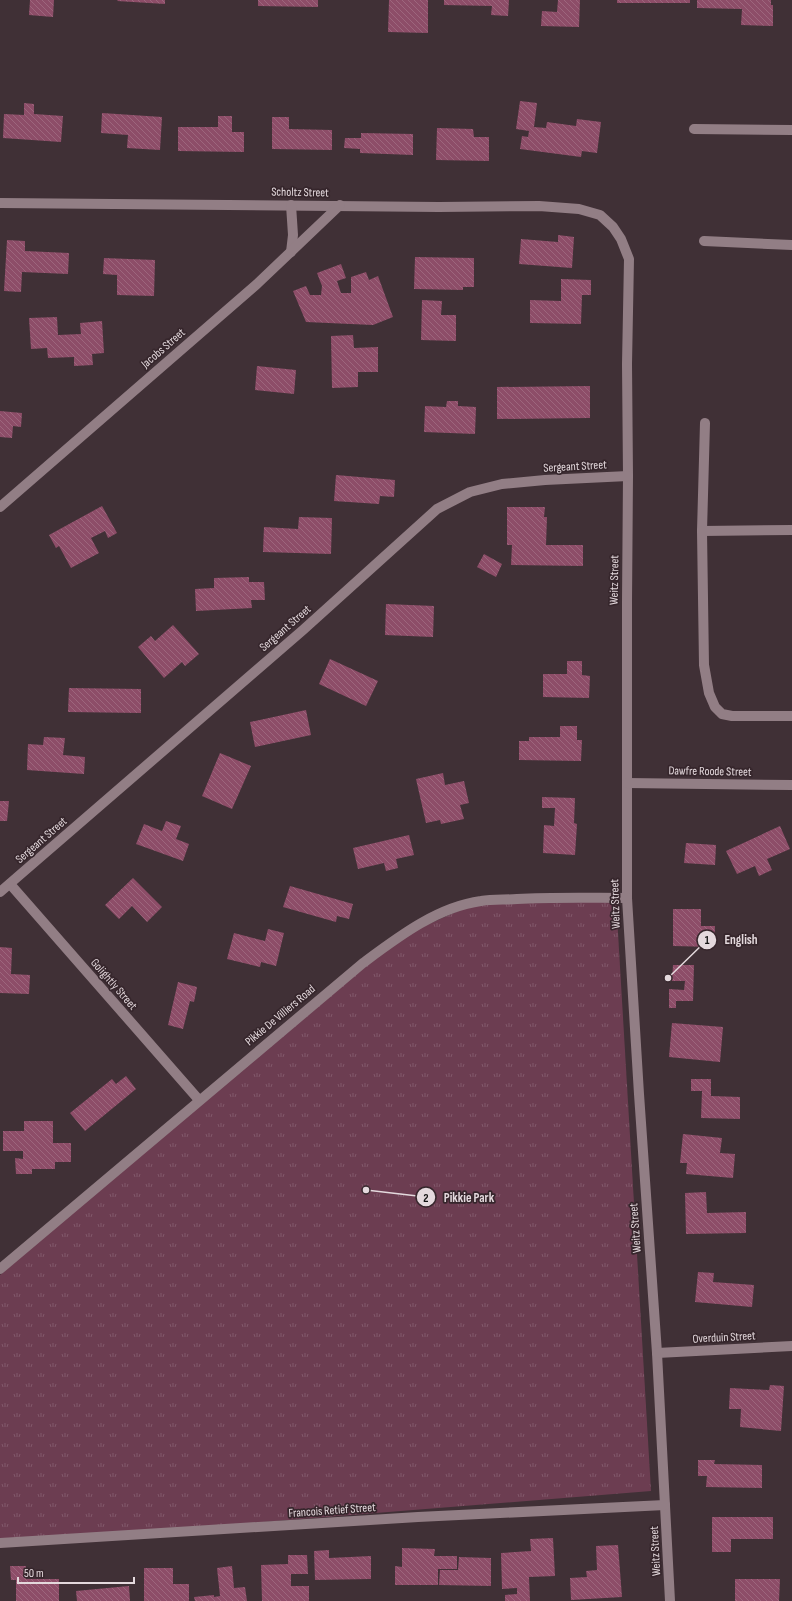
<svg xmlns="http://www.w3.org/2000/svg" width="792" height="1601" viewBox="0 0 792 1601" font-family="'Sofia Sans Condensed',sans-serif">
	<style>
		.grass { fill: url(#grass-tufts) }
		.building { fill: url(#building-back-hatch) }
		.lines { fill: none; stroke-linecap: round; stroke-linejoin: round }
		.minor { stroke: #927e85; stroke-width: 10 }
		.labels { text-anchor: middle; stroke-width: 3.5; stroke-linejoin: round; paint-order: stroke }
		.street-label { font-size: 12px; fill: #e4d9dd; stroke: #36262c }
		.leader { fill: none; stroke: #e4d9dd; stroke-width: 1.5 }
		.callout-dot { fill: #e4d9dd; stroke: #36262c; stroke-width: 1.5 }
		.mark-label { font-size: 12px; text-anchor: middle; font-weight: bold; fill: #111 }
		.callout-label { font-size: 13px; text-anchor: middle; font-weight: bold; fill: #e4d9dd; stroke: #36262c; stroke-width: 3.5; stroke-linejoin: round; paint-order: stroke }
	</style>
	<defs>
		<pattern id="grass-tufts" width="24" height="20" patternUnits="userSpaceOnUse"><rect width="24" height="20" fill="#6c3d51"/><path d="M3 7l-1-3M5 7V3M7 7l1-3M15 17l-1-3M17 17v-4M19 17l1-3" fill="none" stroke="#81586a"/></pattern>
		<pattern id="building-back-hatch" width="6" height="6" patternUnits="userSpaceOnUse"><rect width="6" height="6" fill="#8d4d68"/><path d="M-1 5l2 2M0 0l6 6M5-1l2 2" fill="none" stroke="#9d667d"/></pattern>
	</defs>
	<rect width="100%" height="100%" fill="#403036"/>
	<!-- grass -->
	<polygon class="grass" points="616,899 651,1491 139,1532 0,1539 0,1275 197,1106 402,936 476,903"/>
	<!-- building -->
	<g class="building">
		<polygon points="30,0 54,0 53,17 29,15"/>
		<polygon points="118,0 165,0 165,4 117,1"/>
		<polygon points="258,0 318,0 318,7 258,6"/>
		<polygon points="389,0 428,0 428,33 388,32"/>
		<polygon points="444,0 509,0 508,16 491,15 492,6 444,5"/>
		<polygon points="558,0 580,0 579,27 541,26 542,11 557,12"/>
		<rect x="617" y="0" width="73" height="3"/>
		<polygon points="697,0 771,0 771,5 773,5 773,26 741,25 742,9 697,8"/>
		<polygon points="520,101 537,103 534,127 546,128 547,122 576,126 577,119 601,122 597,153 582,151 581,157 520,149 522,136 528,137 529,131 516,129"/>
		<polygon points="24,103 34,104 34,114 63,116 61,142 3,138 4,114 24,115"/>
		<polygon points="102,113 162,117 160,150 127,148 128,135 101,133"/>
		<polygon points="218,116 232,116 232,132 244,132 244,152 178,151 178,127 218,127"/>
		<polygon points="272,117 289,117 289,129 332,130 332,150 272,149"/>
		<polygon points="437,128 473,129 474,137 489,137 489,161 436,160"/>
		<polygon points="361,133 413,134 413,155 360,153 360,149 344,148 345,138 361,138"/>
		<polygon points="558,235 574,237 572,268 519,264 521,239 558,242"/>
		<polygon points="7,240 25,241 25,251 69,253 68,274 22,272 21,292 4,291"/>
		<polygon points="415,257 474,258 474,287 463,287 463,290 414,289"/>
		<polygon points="104,258 155,260 154,296 117,295 117,275 103,274"/>
		<polygon points="341,264 346,278 337,281 341,293 351,293 351,277 366,272 369,280 378,276 393,317 373,325 306,322 293,291 306,286 310,295 321,295 322,286 317,273"/>
		<polygon points="561,279 591,280 591,295 582,295 581,324 530,323 530,300 561,301"/>
		<polygon points="422,300 442,301 441,315 456,315 456,341 421,340"/>
		<polygon points="57,317 58,335 81,334 80,323 102,321 104,353 92,354 93,365 74,366 74,357 48,358 47,348 31,349 29,318"/>
		<polygon points="353,335 354,348 378,347 378,372 358,372 358,387 332,388 331,336"/>
		<polygon points="257,366 296,370 294,394 255,390"/>
		<polygon points="590,386 590,418 497,419 497,387"/>
		<polygon points="447,401 458,401 458,406 476,407 475,434 424,432 425,406 446,407"/>
		<polygon points="0,411 22,413 21,427 13,426 12,438 0,437"/>
		<polygon points="336,475 395,480 394,497 380,496 379,504 334,501"/>
		<polygon points="102,506 117,533 108,538 105,531 91,538 99,553 71,568 59,546 56,548 49,535"/>
		<polygon points="507,507 545,507 544,517 547,517 546,545 583,545 583,566 511,565 512,545 507,545"/>
		<polygon points="299,517 332,518 331,554 263,552 264,527 298,529"/>
		<polygon points="484,554 502,564 496,577 477,567"/>
		<polygon points="249,577 249,582 264,582 265,600 251,600 252,608 196,611 195,589 214,588 214,578"/>
		<polygon points="386,604 434,606 433,637 385,635"/>
		<polygon points="173,625 199,654 185,666 182,662 164,678 138,647 151,636 155,641"/>
		<polygon points="330,659 378,681 366,706 319,684"/>
		<polygon points="567,661 582,661 582,675 590,676 589,698 543,697 543,674 567,674"/>
		<polygon points="69,688 141,689 141,713 68,712"/>
		<polygon points="306,710 311,735 255,747 250,722"/>
		<polygon points="560,726 577,726 577,740 582,740 581,761 519,760 519,741 529,741 529,737 560,737"/>
		<polygon points="44,737 65,738 63,755 85,757 84,774 27,770 28,744 43,745"/>
		<polygon points="220,753 251,766 232,809 202,796"/>
		<polygon points="443,773 445,785 464,781 469,803 460,805 464,819 441,824 440,820 426,823 416,779"/>
		<polygon points="542,797 575,798 574,823 577,824 575,855 543,853 544,825 554,826 555,808 542,808"/>
		<polygon points="0,801 9,801 7,821 0,821"/>
		<polygon points="166,821 181,826 176,839 189,844 183,861 136,844 144,824 162,831"/>
		<polygon points="780,826 790,849 767,859 772,870 759,876 755,866 737,874 726,851"/>
		<polygon points="409,835 414,855 396,859 398,868 386,871 384,863 358,869 353,848"/>
		<polygon points="686,843 716,845 715,865 684,863"/>
		<polygon points="133,878 162,907 147,922 132,906 119,919 105,905"/>
		<polygon points="290,886 353,904 349,919 337,916 336,922 283,907"/>
		<polygon points="673,909 701,909 701,926 715,926 714,947 673,946"/>
		<polygon points="268,929 284,933 276,966 261,962 260,967 227,959 234,933 265,941"/>
		<polygon points="0,947 12,948 11,974 30,975 29,994 0,993"/>
		<polygon points="673,965 694,965 693,1001 676,1001 676,1008 669,1008 669,989 684,990 685,981 672,981"/>
		<polygon points="178,982 197,987 194,1002 190,1001 183,1029 168,1025"/>
		<polygon points="672,1023 723,1027 720,1062 669,1057"/>
		<polygon points="126,1076 136,1089 85,1131 70,1113 112,1079 116,1084"/>
		<polygon points="691,1079 711,1079 711,1096 740,1097 740,1119 701,1118 702,1091 691,1091"/>
		<polygon points="24,1121 53,1121 53,1143 71,1143 71,1162 55,1162 55,1169 32,1169 32,1174 16,1174 15,1158 23,1159 23,1151 3,1151 3,1131 24,1131"/>
		<polygon points="683,1134 722,1138 720,1153 735,1154 733,1178 686,1174 687,1163 680,1163"/>
		<polygon points="706,1192 707,1213 746,1212 746,1233 686,1234 685,1193"/>
		<polygon points="698,1272 714,1273 713,1282 754,1285 752,1307 695,1302"/>
		<polygon points="770,1385 784,1386 781,1431 740,1427 741,1409 729,1409 730,1388 769,1390"/>
		<polygon points="698,1460 715,1460 714,1464 762,1465 762,1488 706,1487 707,1476 698,1476"/>
		<polygon points="712,1517 773,1517 773,1539 731,1539 731,1552 712,1552"/>
		<polygon points="553,1538 555,1576 529,1577 530,1601 505,1601 505,1595 517,1594 517,1588 502,1589 501,1553 531,1551 530,1539"/>
		<polygon points="618,1545 622,1597 571,1600 570,1578 587,1577 586,1571 597,1570 596,1546"/>
		<polygon points="402,1548 435,1549 434,1556 457,1556 457,1569 438,1569 438,1585 395,1585 395,1566 402,1567"/>
		<polygon points="329,1550 329,1558 371,1556 371,1579 315,1580 314,1551"/>
		<polygon points="288,1555 307,1555 308,1574 291,1574 291,1586 309,1586 309,1601 262,1601 261,1565 288,1564"/>
		<polygon points="459,1557 491,1558 491,1586 439,1585 440,1570 458,1570"/>
		<polygon points="10,1566 26,1566 26,1579 59,1579 59,1601 16,1601 16,1580 11,1580"/>
		<polygon points="232,1566 234,1588 245,1587 247,1601 195,1601 194,1597 214,1595 214,1597 220,1596 217,1568"/>
		<polygon points="144,1568 173,1568 173,1584 189,1584 189,1601 144,1601"/>
		<polygon points="735,1579 780,1579 779,1601 735,1601"/>
		<polygon points="129,1586 130,1601 77,1601 76,1591"/>
	</g>
	<g class="lines">
		<!-- minor -->
		<g class="minor">
			<polyline points="694,129 792,130"/>
			<polyline points="0,203 439,207 539,206 579,209 600,215 613,227 621,239 629,259 627,364 628,476 627,602 627,898 639,1094 657,1353 670,1601"/>
			<polyline points="704,241 792,245"/>
			<polyline points="291,252 293,235 291,205"/>
			<polyline points="705,423 702,531 704,665 709,693 715,707 722,714 732,716 792,716"/>
			<polyline points="0,507 257,284 340,205"/>
			<polyline points="702,531 792,530"/>
			<polyline points="627,783 792,785"/>
			<polyline points="10,884 199,1100"/>
			<polyline points="0,892 303,630 437,509 470,492 502,484 545,480 628,476"/>
			<path d="M0 1269 363 963C398 937 437 907 481 901 493 899 505 900 517 899 554 897 590 898 627 898"/>
			<polyline points="657,1353 792,1346"/>
			<polyline points="0,1543 418,1517 665,1505"/>
		</g>
	</g>
	<g class="labels">
		<!-- street labels -->
		<g class="street-label">
			<text transform="translate(300 192) rotate(1)" y="4">Scholtz Street</text>
			<text transform="translate(163 348) rotate(-41)" y="4">Jacobs Street</text>
			<text transform="translate(575 466) rotate(-3)" y="4">Sergeant Street</text>
			<text transform="translate(614 580) rotate(-89)" y="4">Weitz Street</text>
			<text transform="translate(285 628) rotate(-41)" y="4">Sergeant Street</text>
			<text transform="translate(710 771) rotate(1)" y="4">Dawfre Roode Street</text>
			<text transform="translate(41 840) rotate(-41)" y="4">Sergeant Street</text>
			<text transform="translate(615 904) rotate(-92)" y="4">Weitz Street</text>
			<text transform="translate(114 984) rotate(49)" y="4">Golightly Street</text>
			<text transform="translate(280 1015) rotate(-40)" y="4">Pikkie De Villiers Road</text>
			<text transform="translate(635 1228) rotate(-94)" y="4">Weitz Street</text>
			<text transform="translate(724 1337) rotate(-3)" y="4">Overduin Street</text>
			<text transform="translate(332 1510) rotate(-4)" y="4">Francois Retief Street</text>
			<text transform="translate(655 1551) rotate(-93)" y="4">Weitz Street</text>
		</g>
	</g>
	<!-- callouts -->
	<path class="leader" d="M668 978L707 940M366 1190L426 1197"/>
	<g class="callout-dot">
		<circle cx="668" cy="978" r="4"/>
		<circle cx="366" cy="1190" r="4"/>
		<circle cx="707" cy="940" r="10"/>
		<circle cx="426" cy="1197" r="10"/>
	</g>
	<g class="mark-label">
		<text x="707" y="944">1</text>
		<text x="426" y="1202">2</text>
	</g>
	<g class="callout-label">
		<text x="741" y="944">English</text>
		<text x="469" y="1202">Pikkie Park</text>
	</g>
	<!-- scale -->
	<path d="M18 1577v6h116v-6" fill="none" stroke="#e4d9dd" stroke-width="2"/>
	<text x="24" y="1577" font-size="12" fill="#e4d9dd" stroke="#36262c" stroke-width="3" paint-order="stroke">50 m</text>
</svg>
